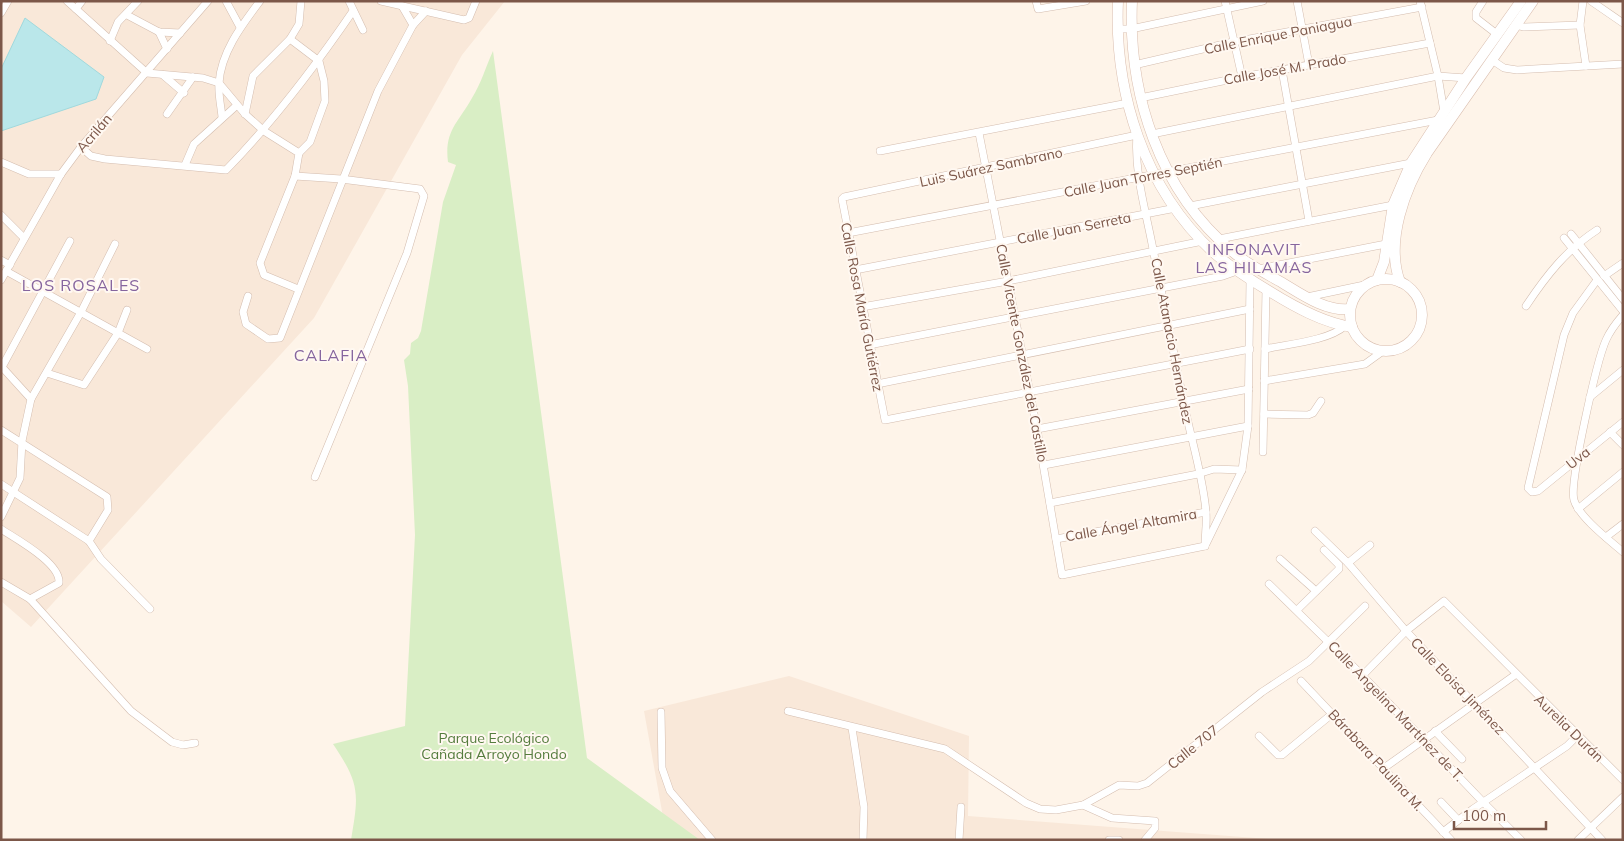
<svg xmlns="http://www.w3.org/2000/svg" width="1624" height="841" viewBox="0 0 1624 841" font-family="Mulish,sans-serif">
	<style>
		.residential { fill: #f9e8d9 }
		.green { fill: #d9eec5 }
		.water { fill: #bae7ea; stroke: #a0d9dd }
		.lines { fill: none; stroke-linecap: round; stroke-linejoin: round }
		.street-casing { stroke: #d4bdaf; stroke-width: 8 }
		.secondary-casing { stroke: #dabeaf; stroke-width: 11 }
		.street { stroke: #fff; stroke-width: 7 }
		.secondary { stroke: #fff; stroke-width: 10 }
		.labels { text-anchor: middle; stroke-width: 4; stroke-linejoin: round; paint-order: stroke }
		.street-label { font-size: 14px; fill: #7c5749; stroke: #fff8f1 }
		.park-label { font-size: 14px; fill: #557c3d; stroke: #fff8f1 }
		.quarter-label { font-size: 16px; letter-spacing: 1px; fill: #86659e; stroke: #fff8f1 }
	</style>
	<rect width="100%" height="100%" fill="#fef4e9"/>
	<!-- residential -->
	<g class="residential">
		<polygon points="1,1 505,1 462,55 314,318 31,627 1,601"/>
		<polygon points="789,676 969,736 968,816 1283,840 671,840 665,828 644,711"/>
	</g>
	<!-- green -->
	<path class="green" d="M493 51 587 758 700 840H351C359 793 360 784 333 744L405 726 415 535 408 386 404 360 410 354 411 343 418 338 421 331 443 202 456 165 448 162C444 131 458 123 472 98 481 84 486 66 493 51Z"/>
	<!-- water -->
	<polygon class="water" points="25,18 104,77 96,99 1,131 1,69"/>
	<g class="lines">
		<defs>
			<g id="street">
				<polyline points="67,1 147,73 203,78 219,83 245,114 264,131 299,153 295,176 260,263 264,275 298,289"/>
				<polyline points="226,1 240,27"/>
				<polyline points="349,1 363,30"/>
				<polyline points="381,1 464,20 469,18 476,1"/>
				<polyline points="1036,1 1038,9 1086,1"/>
				<polyline points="1225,1 1242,77"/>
				<polyline points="1297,1 1309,65"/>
				<polyline points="1420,1 1438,76 1444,112"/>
				<polyline points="1483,1 1476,12 1476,18 1498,35"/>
				<polyline points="1583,1 1580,25 1586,66"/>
				<polyline points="1591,1 1623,23"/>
				<polyline points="402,6 413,25"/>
				<polyline points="76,9 82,1"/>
				<polyline points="1,13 8,1"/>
				<polyline points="127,15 159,32 180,33"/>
				<polyline points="1516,25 1523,27 1580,25"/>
				<polyline points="1118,29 1131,29 1263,1"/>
				<polyline points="159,32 167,49"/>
				<polyline points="290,39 319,61 324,81 325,101 310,142 299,153"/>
				<polyline points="110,41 118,22 138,1"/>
				<polyline points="1492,60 1504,68 1517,70 1623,64"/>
				<polyline points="1134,65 1233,42 1422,7"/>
				<polyline points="1282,70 1309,221"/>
				<polyline points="163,75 184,93"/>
				<polyline points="1140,98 1242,77 1430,43"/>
				<polyline points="167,114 193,77"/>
				<polyline points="245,114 253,76 290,39 299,24 301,1"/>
				<path d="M222 117C221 106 218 94 219 83 221 52 242 25 260 1"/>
				<polyline points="979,133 1037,429 1062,575 1205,546"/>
				<polyline points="1152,134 1438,76 1466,78"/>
				<path d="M81 147 91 156 105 159 226 170C274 121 314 68 353 11"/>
				<polyline points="880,151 1128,103"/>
				<polyline points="1,162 29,174 61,174"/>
				<polyline points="185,165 194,144 236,106"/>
				<polyline points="295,176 341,179 420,189 424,196 407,253 315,477"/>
				<polyline points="1190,206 1411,163"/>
				<polyline points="1,215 24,238"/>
				<polyline points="848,233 1438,120"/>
				<polyline points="1571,234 1623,299"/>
				<polyline points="1564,238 1623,311"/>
				<polyline points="1219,239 1393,205"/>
				<polyline points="1,260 10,265"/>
				<polyline points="1258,269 1386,244"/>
				<polyline points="855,270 1176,208"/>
				<polyline points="6,271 147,349"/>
				<polyline points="1604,276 1623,263"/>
				<polyline points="1,280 61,174 81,147 208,1"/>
				<polyline points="1597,280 1573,313 1564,335 1528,488 1532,492 1538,491 1623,422"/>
				<polyline points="248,296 243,312 246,324 268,339 280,338 378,91 413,25 426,11"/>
				<polyline points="1307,297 1369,284"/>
				<path d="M1526 306C1546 276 1566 250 1597 230"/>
				<polyline points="862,307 1008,281 1203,241"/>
				<path d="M1623 315C1616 323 1610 331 1606 340 1597 360 1569 483 1574 500 1579 517 1609 540 1623 552"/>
				<polyline points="869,345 1223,276 1237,271"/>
				<path d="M1265 349C1288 344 1328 341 1345 326"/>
				<polyline points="1,366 31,399"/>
				<polyline points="2,367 70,241"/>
				<polyline points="47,373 84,385 118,333 127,310"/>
				<polyline points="1264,381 1365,364 1383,351"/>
				<polyline points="877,384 1250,309"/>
				<polyline points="1590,397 1623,370"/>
				<polyline points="1264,414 1308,415 1313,413 1321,401"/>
				<polyline points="1037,429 1249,389"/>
				<polyline points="1,430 107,497 108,510 89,541"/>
				<polyline points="1610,432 1623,445"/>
				<polyline points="1263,452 1266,289"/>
				<polyline points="1044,465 1248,426"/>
				<polyline points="1,484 89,541 101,559 150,609"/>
				<polyline points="1050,503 1198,474 1214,469 1242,470"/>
				<polyline points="1578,509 1623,472"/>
				<polyline points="1,517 20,478 22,441 31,399 81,312 115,244"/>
				<path d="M1 529C16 539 61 563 59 583L30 599"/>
				<polyline points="1315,531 1348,563 1406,631 1602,840"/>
				<polyline points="1606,537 1623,524"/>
				<polyline points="1056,539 1206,512"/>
				<polyline points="1206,544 1242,470 1248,426 1250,280"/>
				<path d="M1205 546C1205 535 1207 523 1206 512 1203 476 1191 439 1184 404 1173 351 1163 297 1152 244 1145 208 1134 171 1137 135L844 197 842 199 885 420 1250 349"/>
				<polyline points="1280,559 1316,591"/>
				<polyline points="1348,563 1370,545"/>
				<polyline points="1,582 30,599 131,711 172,742 183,745 195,743"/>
				<polyline points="1269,584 1360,673 1483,802 1521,840"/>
				<polyline points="1297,610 1339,569 1339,565 1324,550"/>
				<polyline points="1363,675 1406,631 1444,601 1623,780"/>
				<polyline points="1301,681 1451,840"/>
				<polyline points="788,711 945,749 1026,803 1040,809 1056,810 1083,805 1112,818 1155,821 1155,828 1145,840"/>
				<polyline points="661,712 662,768 670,791 712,840"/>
				<polyline points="852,728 864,807 863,840"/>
				<polyline points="1435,731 1462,759"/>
				<polyline points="1259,736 1278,755 1282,755 1332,714"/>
				<polyline points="1384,768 1515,675"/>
				<polyline points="1441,802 1458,820"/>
				<polyline points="1083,805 1119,785 1138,786 1147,783 1262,692 1309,661 1365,606"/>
				<polyline points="1443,832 1473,809 1567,746 1577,736"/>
				<polyline points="959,840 961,807"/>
				<polyline points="1109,840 1119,840"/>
				<polyline points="1578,840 1623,797"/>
			</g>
			<g id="secondary">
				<path d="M1118 1C1114 93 1144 188 1213 252 1230 267 1249 279 1269 291 1293 306 1323 323 1352 327"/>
				<path d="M1132 1C1128 94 1159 191 1233 252 1247 264 1265 273 1281 282 1301 294 1326 312 1350 309"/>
				<circle cx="1386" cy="315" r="36"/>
				<polyline points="1377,280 1384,262 1393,205 1411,163 1466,78 1521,1"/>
				<path d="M1400 282C1385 241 1405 188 1427 153L1533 1"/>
			</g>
		</defs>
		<!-- street casing -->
		<use href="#street" class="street-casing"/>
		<!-- secondary casing -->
		<use href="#secondary" class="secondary-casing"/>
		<!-- street -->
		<use href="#street" class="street"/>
		<!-- secondary -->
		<use href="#secondary" class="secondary"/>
	</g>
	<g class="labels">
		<!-- street labels -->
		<g class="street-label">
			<text transform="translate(1278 35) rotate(-11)" y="5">Calle Enrique Paniagua</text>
			<text transform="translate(1285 69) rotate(-10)" y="5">Calle José M. Prado</text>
			<text transform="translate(94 133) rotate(-49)" y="5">Acrilán</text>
			<text transform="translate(991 167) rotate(-12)" y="5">Luis Suárez Sambrano</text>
			<text transform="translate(1143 177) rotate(-11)" y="5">Calle Juan Torres Septién</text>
			<text transform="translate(1074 228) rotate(-11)" y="5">Calle Juan Serreta</text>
			<text transform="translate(862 307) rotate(79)" y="5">Calle Rosa María Gutiérrez</text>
			<text transform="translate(1172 341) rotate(79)" y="5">Calle Atanacio Hernández</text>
			<text transform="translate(1022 353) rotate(79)" y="5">Calle Vicente González del Castillo</text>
			<text transform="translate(1578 458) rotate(-39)" y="5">Uva</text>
			<text transform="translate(1131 525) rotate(-10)" y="5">Calle Ángel Altamira</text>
			<text transform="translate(1458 686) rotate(46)" y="5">Calle Eloisa Jiménez</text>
			<text transform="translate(1396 711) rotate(46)" y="5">Calle Angelina Martínez de T.</text>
			<text transform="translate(1569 728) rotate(44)" y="5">Aurelia Durán</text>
			<text transform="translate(1193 747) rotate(-39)" y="5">Calle 707</text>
			<text transform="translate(1376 760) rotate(47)" y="5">Bárabara Paulina M.</text>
		</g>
		<!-- park labels -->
		<g class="park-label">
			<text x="494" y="743">Parque Ecológico<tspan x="494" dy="16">Cañada Arroyo Hondo</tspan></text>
		</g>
		<!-- quarter labels -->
		<g class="quarter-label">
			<text x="1254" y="255">INFONAVIT<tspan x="1254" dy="18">LAS HILAMAS</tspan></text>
			<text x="81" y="291">LOS ROSALES</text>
			<text x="331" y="361">CALAFIA</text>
		</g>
	</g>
	<!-- border -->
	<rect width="1624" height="841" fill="none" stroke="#7c5749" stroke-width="5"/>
	<!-- scale -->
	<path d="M1454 821v8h92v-8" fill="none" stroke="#7c5749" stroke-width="2.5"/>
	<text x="1462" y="821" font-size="15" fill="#7c5749" stroke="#fff8f1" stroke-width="4" paint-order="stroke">100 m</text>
</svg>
